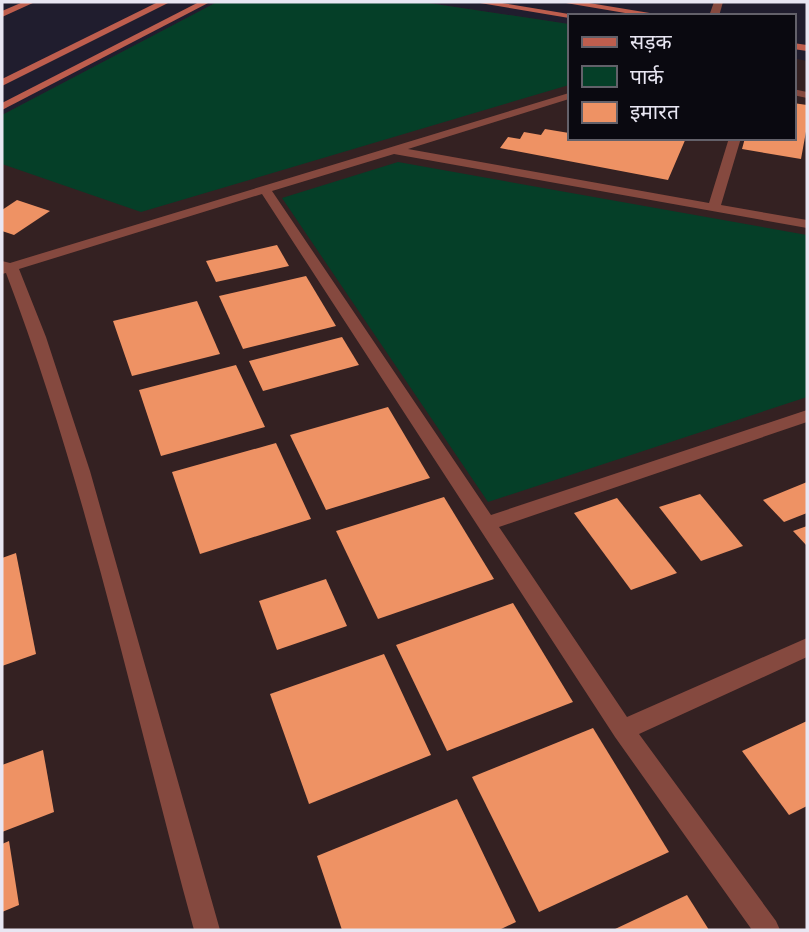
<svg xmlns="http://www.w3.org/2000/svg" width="809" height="932" viewBox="0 0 809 932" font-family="Barlow,'Noto Sans Devanagari',sans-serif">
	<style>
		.industrial { fill: #342122 }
		.green { fill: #053f28 }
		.building { fill: #ee9264 }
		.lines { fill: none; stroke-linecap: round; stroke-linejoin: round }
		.street { fill: #85493f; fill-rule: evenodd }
		.secondary { fill: #be5e4e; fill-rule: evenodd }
	</style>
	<rect width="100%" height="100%" fill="#201d2e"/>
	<!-- industrial -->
	<polygon class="industrial" points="217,2 422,2 569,24 569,138 793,138 793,58 807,61 807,930 2,930 2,115"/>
	<!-- green -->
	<g class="green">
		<polygon points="217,2 422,2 569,24 569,85 141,212 2,164 2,115"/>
		<polygon points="398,162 807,235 807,397 488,502 282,198"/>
	</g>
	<!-- building -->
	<g class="building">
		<polygon points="793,103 807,105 807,126 801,159 742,149 745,138 793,138"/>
		<polygon points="545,129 569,133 569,138 686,138 668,180 500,148 508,137 520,139 524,132 541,135"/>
		<polygon points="17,200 50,211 14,235 2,231 2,210"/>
		<polygon points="277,245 289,266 216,282 206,261"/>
		<polygon points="306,276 336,326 243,349 219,296"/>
		<polygon points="197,301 220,354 132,376 113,321"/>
		<polygon points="342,337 359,365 263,391 249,361"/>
		<polygon points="236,365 265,427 161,456 139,390"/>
		<polygon points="388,407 430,478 326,510 290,435"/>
		<polygon points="276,443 311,519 200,554 172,472"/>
		<polygon points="807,482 807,513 784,522 763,500"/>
		<polygon points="700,494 743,546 701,561 659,507"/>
		<polygon points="444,497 494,579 378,619 336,531"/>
		<polygon points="617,498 677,573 631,590 574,513"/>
		<polygon points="807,526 807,546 793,531"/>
		<polygon points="16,553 36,654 2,666 2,558"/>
		<polygon points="326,579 347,626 277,650 259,601"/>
		<polygon points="513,603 573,702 447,751 396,645"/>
		<polygon points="384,654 431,755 309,804 270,694"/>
		<polygon points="807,721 807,806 789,815 742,751"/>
		<polygon points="593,728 669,852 539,912 472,777"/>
		<polygon points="43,750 54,812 2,832 2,765"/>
		<polygon points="457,799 516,922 499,930 342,930 317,856"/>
		<polygon points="9,841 19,905 2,912 2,844"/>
		<polygon points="687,895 709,930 613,930"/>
	</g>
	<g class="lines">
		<!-- street -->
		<g class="street">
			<polygon points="714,2 723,2 719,16 709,16"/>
			<polygon points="793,89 807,92 807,98 793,95"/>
			<path d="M569 93V99L408 149 709 203 729 138H741L721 205 807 220V228L394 154 272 191 491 515 807 410V422L499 527 627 717 807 638V657L639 734 776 921 780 930H752L615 737 262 194 19 269 46 337 90 471 220 930H194C134 711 87 486 6 273L2 274V261L10 263Z"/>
		</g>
		<!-- secondary -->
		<g class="secondary">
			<polygon points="23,2 35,2 2,17 2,11"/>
			<polygon points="158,2 170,2 2,86 2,79"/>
			<polygon points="199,2 210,2 2,110 2,103"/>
			<polygon points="474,2 496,2 581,16 569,18"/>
			<polygon points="560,2 583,2 668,16 643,16"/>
			<polygon points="793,43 807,45 807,51 793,49"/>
		</g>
	</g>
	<!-- border -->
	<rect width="809" height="932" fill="none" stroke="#e8e6f2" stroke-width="7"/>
	<!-- legend -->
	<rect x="568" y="14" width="228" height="126" fill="#0a0910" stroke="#63616a" stroke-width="2"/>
	<rect x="582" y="37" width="35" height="10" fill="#be5e4e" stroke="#63616a" stroke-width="2"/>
	<text x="630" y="49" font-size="21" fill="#e8e6f2">सड़क</text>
	<rect x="582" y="66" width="35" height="21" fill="#053f28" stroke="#63616a" stroke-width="2"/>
	<text x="630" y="84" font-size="21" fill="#e8e6f2">पार्क</text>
	<rect x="582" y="102" width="35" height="21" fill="#ee9264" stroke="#63616a" stroke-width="2"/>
	<text x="630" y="119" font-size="21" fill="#e8e6f2">इमारत</text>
</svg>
